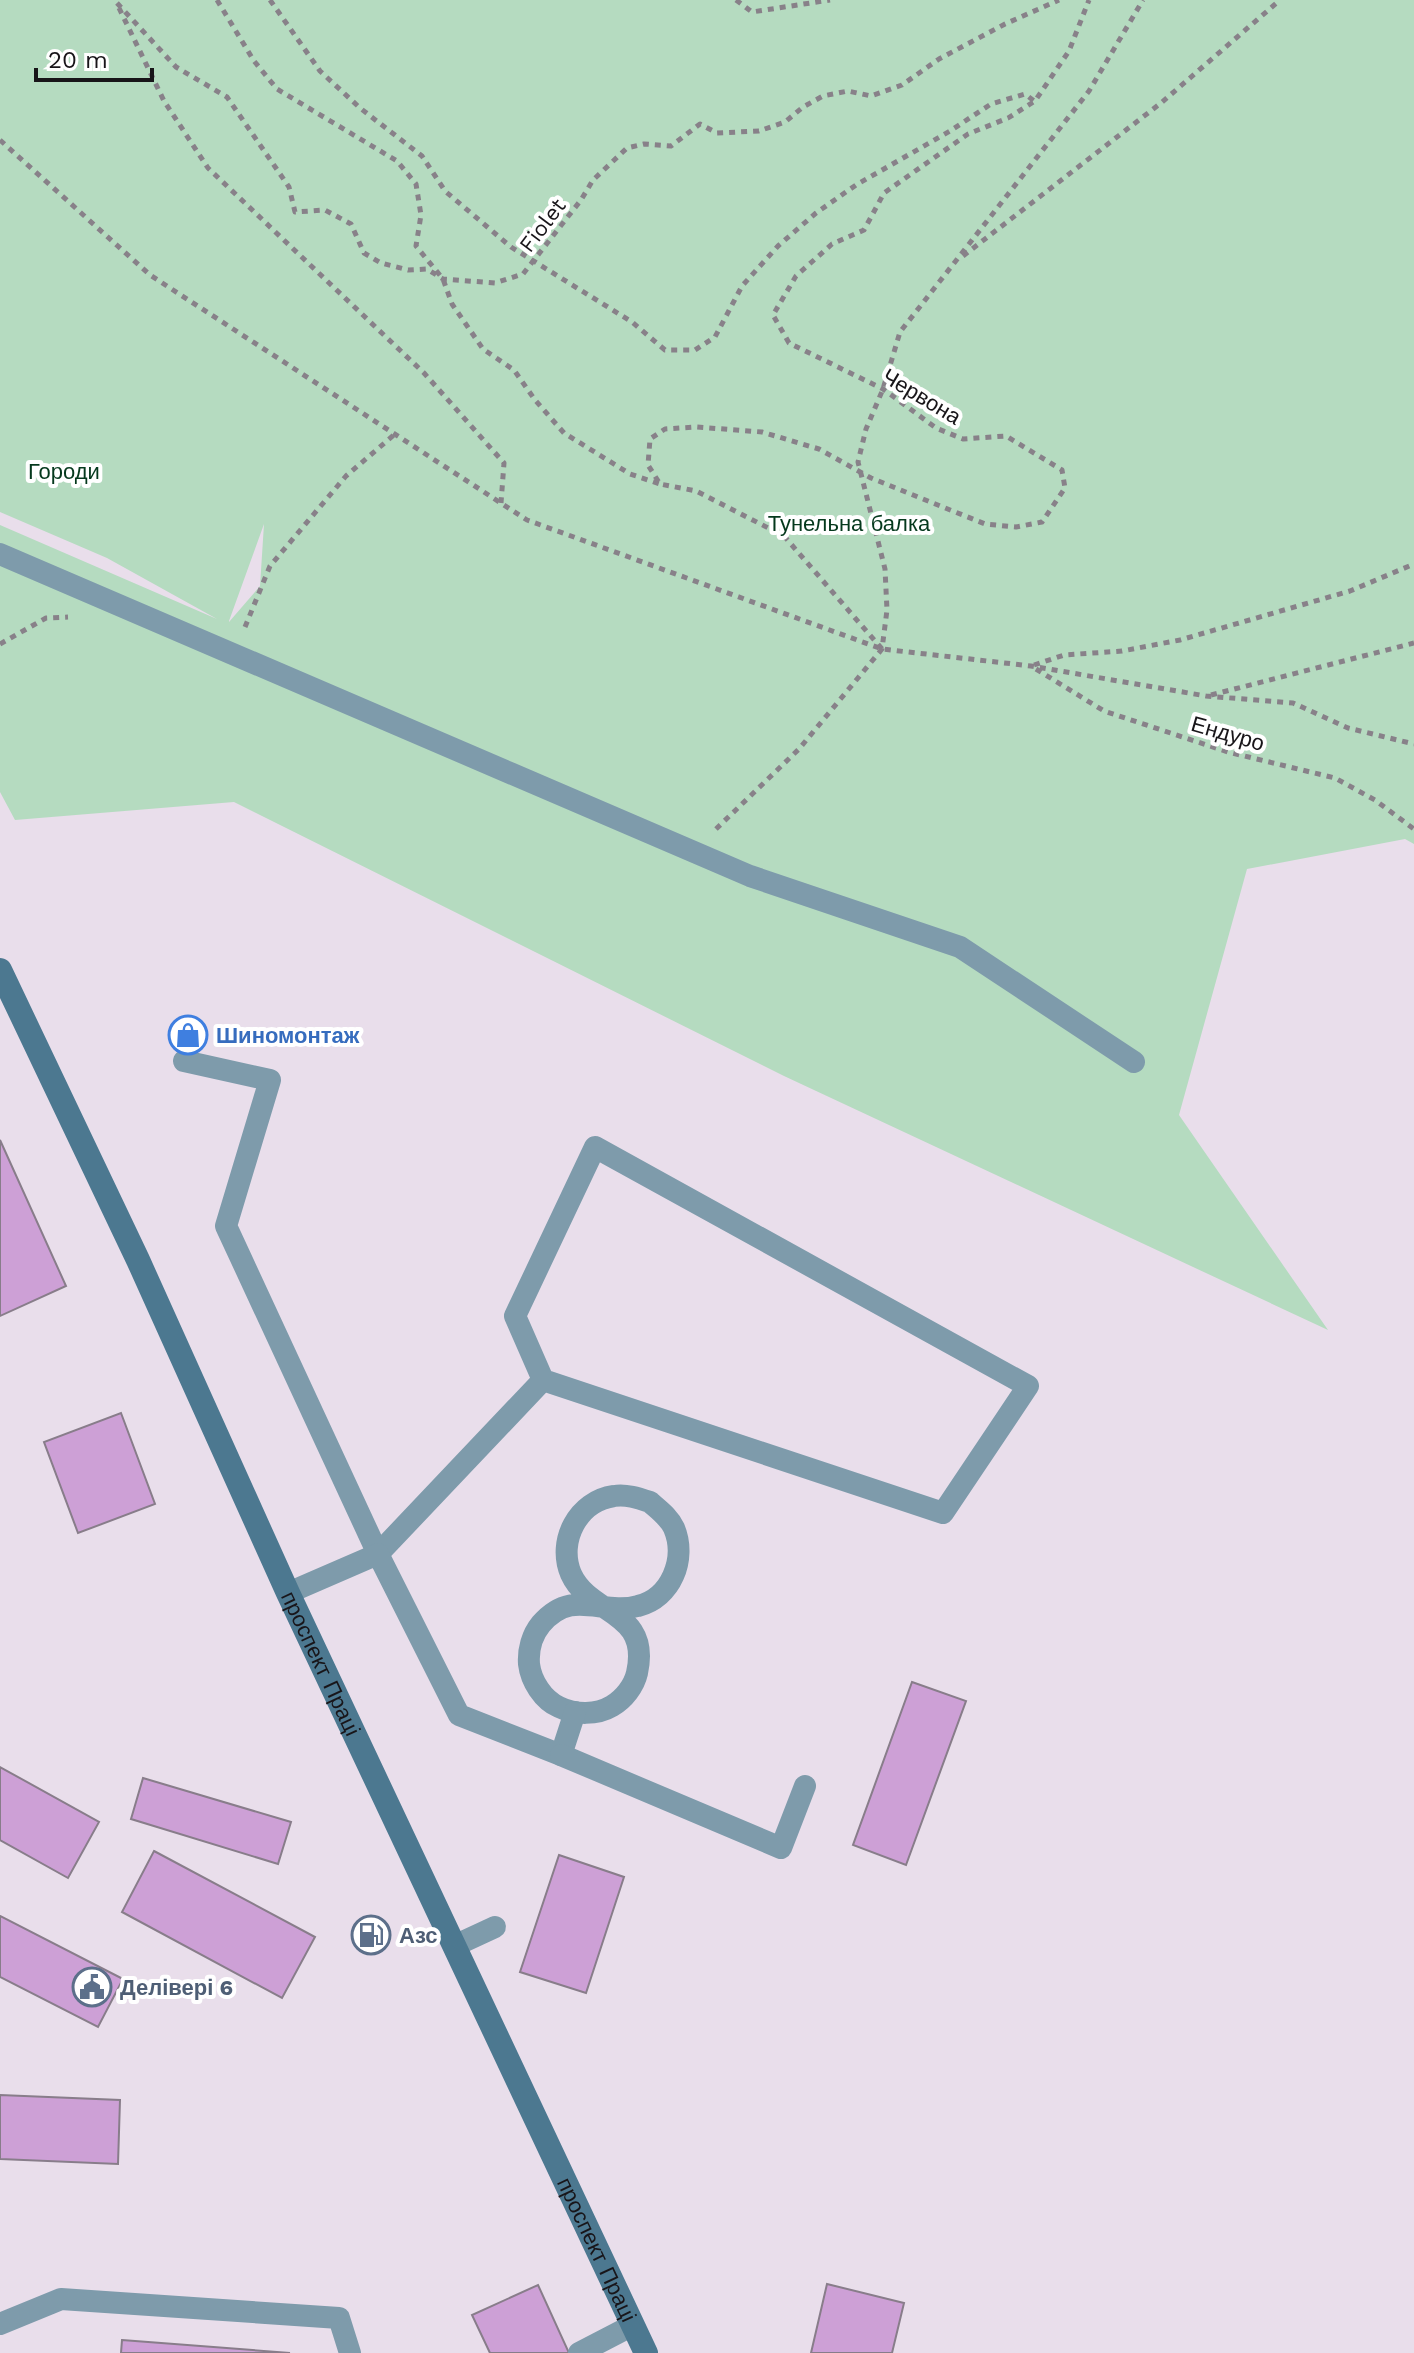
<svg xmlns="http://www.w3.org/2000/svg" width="1414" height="2353" viewBox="0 0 1414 2353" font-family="'Work Sans',sans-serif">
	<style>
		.green { fill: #b5dbc0; fill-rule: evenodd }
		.building { fill: #cda0d6; stroke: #887d8a; stroke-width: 2 }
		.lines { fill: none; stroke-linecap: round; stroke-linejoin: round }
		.path { stroke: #888189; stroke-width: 5; stroke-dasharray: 6 6; stroke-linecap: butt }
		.lane { stroke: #7e9bab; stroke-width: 22 }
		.secondary { stroke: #4c7890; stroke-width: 24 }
		.labels { text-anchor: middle; stroke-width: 8; stroke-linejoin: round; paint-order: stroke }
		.street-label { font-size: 22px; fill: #181519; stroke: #fff }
		.park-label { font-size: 22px; fill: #05391d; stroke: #fff }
		.shop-label { font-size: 22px; font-weight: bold; fill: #366cbe; stroke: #fff; text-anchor: start }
		.service-label { font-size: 22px; font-weight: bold; fill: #4e5e75; stroke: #fff; text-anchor: start }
	</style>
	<rect width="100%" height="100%" fill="#e9deeb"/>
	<!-- green -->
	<path class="green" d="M0 0H1414V844L1405 839 1247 869 1179 1115 1328 1330 784 1076 234 802 15 820 0 792V525L217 619 107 558 0 512ZM264 524 260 586 229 622V621Z"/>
	<!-- building -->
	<g class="building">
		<polygon points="0,1140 66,1286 0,1316"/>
		<polygon points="121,1413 155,1504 78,1533 44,1442"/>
		<polygon points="912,1682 966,1701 906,1865 853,1845"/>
		<polygon points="0,1767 99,1822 68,1878 0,1840"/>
		<polygon points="143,1778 291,1822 278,1864 131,1819"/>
		<polygon points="154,1851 315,1937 282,1998 122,1912"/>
		<polygon points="559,1855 624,1877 586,1993 520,1972"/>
		<polygon points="0,1916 123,1979 98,2027 0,1977"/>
		<polygon points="0,2095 120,2100 118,2164 0,2159"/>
		<polygon points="827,2284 904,2303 892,2353 811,2353"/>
		<polygon points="538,2285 569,2353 490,2353 472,2315"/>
		<polygon points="122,2340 290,2353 121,2353"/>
	</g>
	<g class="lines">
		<!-- path -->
		<g class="path">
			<polyline points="217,0 254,61 277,89 397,161 416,184 421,215 416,246 443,279 452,304 483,349 514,370 535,400 564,433 630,474 660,484"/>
			<polyline points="270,0 320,71 360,108 422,156 445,191 511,247 632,322 665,350 695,350 715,337 742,286 778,246 816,213 856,185 950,131 991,104 1025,94 1034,101"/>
			<polyline points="736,0 752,12 830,0"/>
			<polyline points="117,3 176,67 227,97 289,187 295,212 325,210 351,224 364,253 381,263 408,270 427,269 443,279 495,283 523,274 581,200 593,180 627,148 644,144 671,146 700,124 717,133 759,131 785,122 803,107 823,96 848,91 871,96 902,85 939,59 1005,24 1059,0"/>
			<polyline points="119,8 164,101 208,168 424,373 504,463 501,503"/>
			<polyline points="0,140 150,275 527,520 882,649 1031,666 1206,696 1293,703 1348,728 1414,744"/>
			<polyline points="963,256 1161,103 1280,0"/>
			<polyline points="245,627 270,566 346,476 395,434"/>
			<polyline points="0,644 46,618 68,617"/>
			<polyline points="882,649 784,536 696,491 660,484 648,465 650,439 665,429 697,427 762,432 819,449 871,478 985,524 1016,527 1042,522 1065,488 1062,470 1006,436 963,439 936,428 883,389 789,343 773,315 796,276 832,244 864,230 884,193 968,134 1008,118 1035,101 1069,51 1089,0"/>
			<polyline points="1034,665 1064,655 1122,651 1180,640 1350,591 1414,564"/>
			<polyline points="1036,669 1104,711 1228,752 1335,778 1375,800 1414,829"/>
			<polyline points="1211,695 1414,643"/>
			<polyline points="716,829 799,749 882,649 887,610 885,569 858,462 866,429 883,389 900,332 1089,91 1143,0"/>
		</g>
		<!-- lane -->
		<g class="lane">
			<polyline points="0,554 750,876 960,947 1134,1062"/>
			<polyline points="184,1061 270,1080 226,1226 378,1554 543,1380 943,1513 1028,1386 595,1147 515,1316 543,1380"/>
			<path d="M650 1502C659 1510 669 1517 674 1528 687 1559 671 1598 638 1606 601 1616 573 1587 541 1624 532 1635 528 1650 529 1664 531 1681 543 1700 559 1707 575 1715 597 1715 612 1706 624 1699 634 1686 637 1673 651 1610 590 1616 571 1574 557 1541 578 1501 614 1496 626 1494 638 1498 650 1502"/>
			<polyline points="288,1593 378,1554 459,1715 561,1755 575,1712"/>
			<polyline points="561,1755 781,1848 805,1786"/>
			<polyline points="454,1946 495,1927"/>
			<polyline points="0,2324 61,2299 339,2318 350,2353"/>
			<polyline points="579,2353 633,2325"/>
		</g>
		<!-- secondary -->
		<path class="secondary" id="s1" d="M0 970 138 1260 288 1593 646 2353"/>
	</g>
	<!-- icons -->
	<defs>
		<symbol id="shop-ring" viewBox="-11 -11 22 22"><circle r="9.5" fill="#fff" stroke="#3f7fe0" stroke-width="1.5"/><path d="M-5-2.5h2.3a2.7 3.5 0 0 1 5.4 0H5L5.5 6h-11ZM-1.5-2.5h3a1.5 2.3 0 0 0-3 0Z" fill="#3f7fe0"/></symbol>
		<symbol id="fuel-ring" viewBox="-11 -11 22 22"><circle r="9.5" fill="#fff" stroke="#5c6f8a" stroke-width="1.5"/><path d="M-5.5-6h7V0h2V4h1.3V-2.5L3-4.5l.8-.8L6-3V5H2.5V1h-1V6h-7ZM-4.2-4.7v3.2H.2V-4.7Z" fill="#5c6f8a"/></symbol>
		<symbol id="civic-ring" viewBox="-11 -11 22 22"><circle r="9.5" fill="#fff" stroke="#5c6f8a" stroke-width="1.5"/><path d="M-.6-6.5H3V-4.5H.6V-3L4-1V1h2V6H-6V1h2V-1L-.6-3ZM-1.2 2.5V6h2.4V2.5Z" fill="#5c6f8a"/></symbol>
	</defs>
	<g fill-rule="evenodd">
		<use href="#shop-ring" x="166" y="1013" width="44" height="44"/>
		<use href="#fuel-ring" x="349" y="1913" width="44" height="44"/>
		<use href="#civic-ring" x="70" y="1965" width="44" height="44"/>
	</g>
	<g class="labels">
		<!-- street labels -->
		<g class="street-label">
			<text transform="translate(542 225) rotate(-53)" y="8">Fiolet</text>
			<text transform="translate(922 396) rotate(31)" y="8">Червона</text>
			<text transform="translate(1228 733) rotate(16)" y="8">Ендуро</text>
			<text dy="8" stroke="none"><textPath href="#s1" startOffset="764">проспект Праці</textPath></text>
			<text dy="8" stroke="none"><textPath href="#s1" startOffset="1412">проспект Праці</textPath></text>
		</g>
		<!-- park labels -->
		<g class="park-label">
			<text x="64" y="479">Городи</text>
			<text x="849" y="531">Тунельна балка</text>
		</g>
		<!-- shop labels -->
		<g class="shop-label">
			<text x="216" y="1043">Шиномонтаж</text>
		</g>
		<!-- service labels -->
		<g class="service-label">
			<text x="399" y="1943">Азс</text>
			<text x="120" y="1995">Делівері 6</text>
		</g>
	</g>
	<!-- scale -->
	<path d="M36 68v12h116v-12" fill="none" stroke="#181519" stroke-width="4"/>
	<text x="48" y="68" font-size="24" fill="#181519" stroke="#ffffff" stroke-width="6" paint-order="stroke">20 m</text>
</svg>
